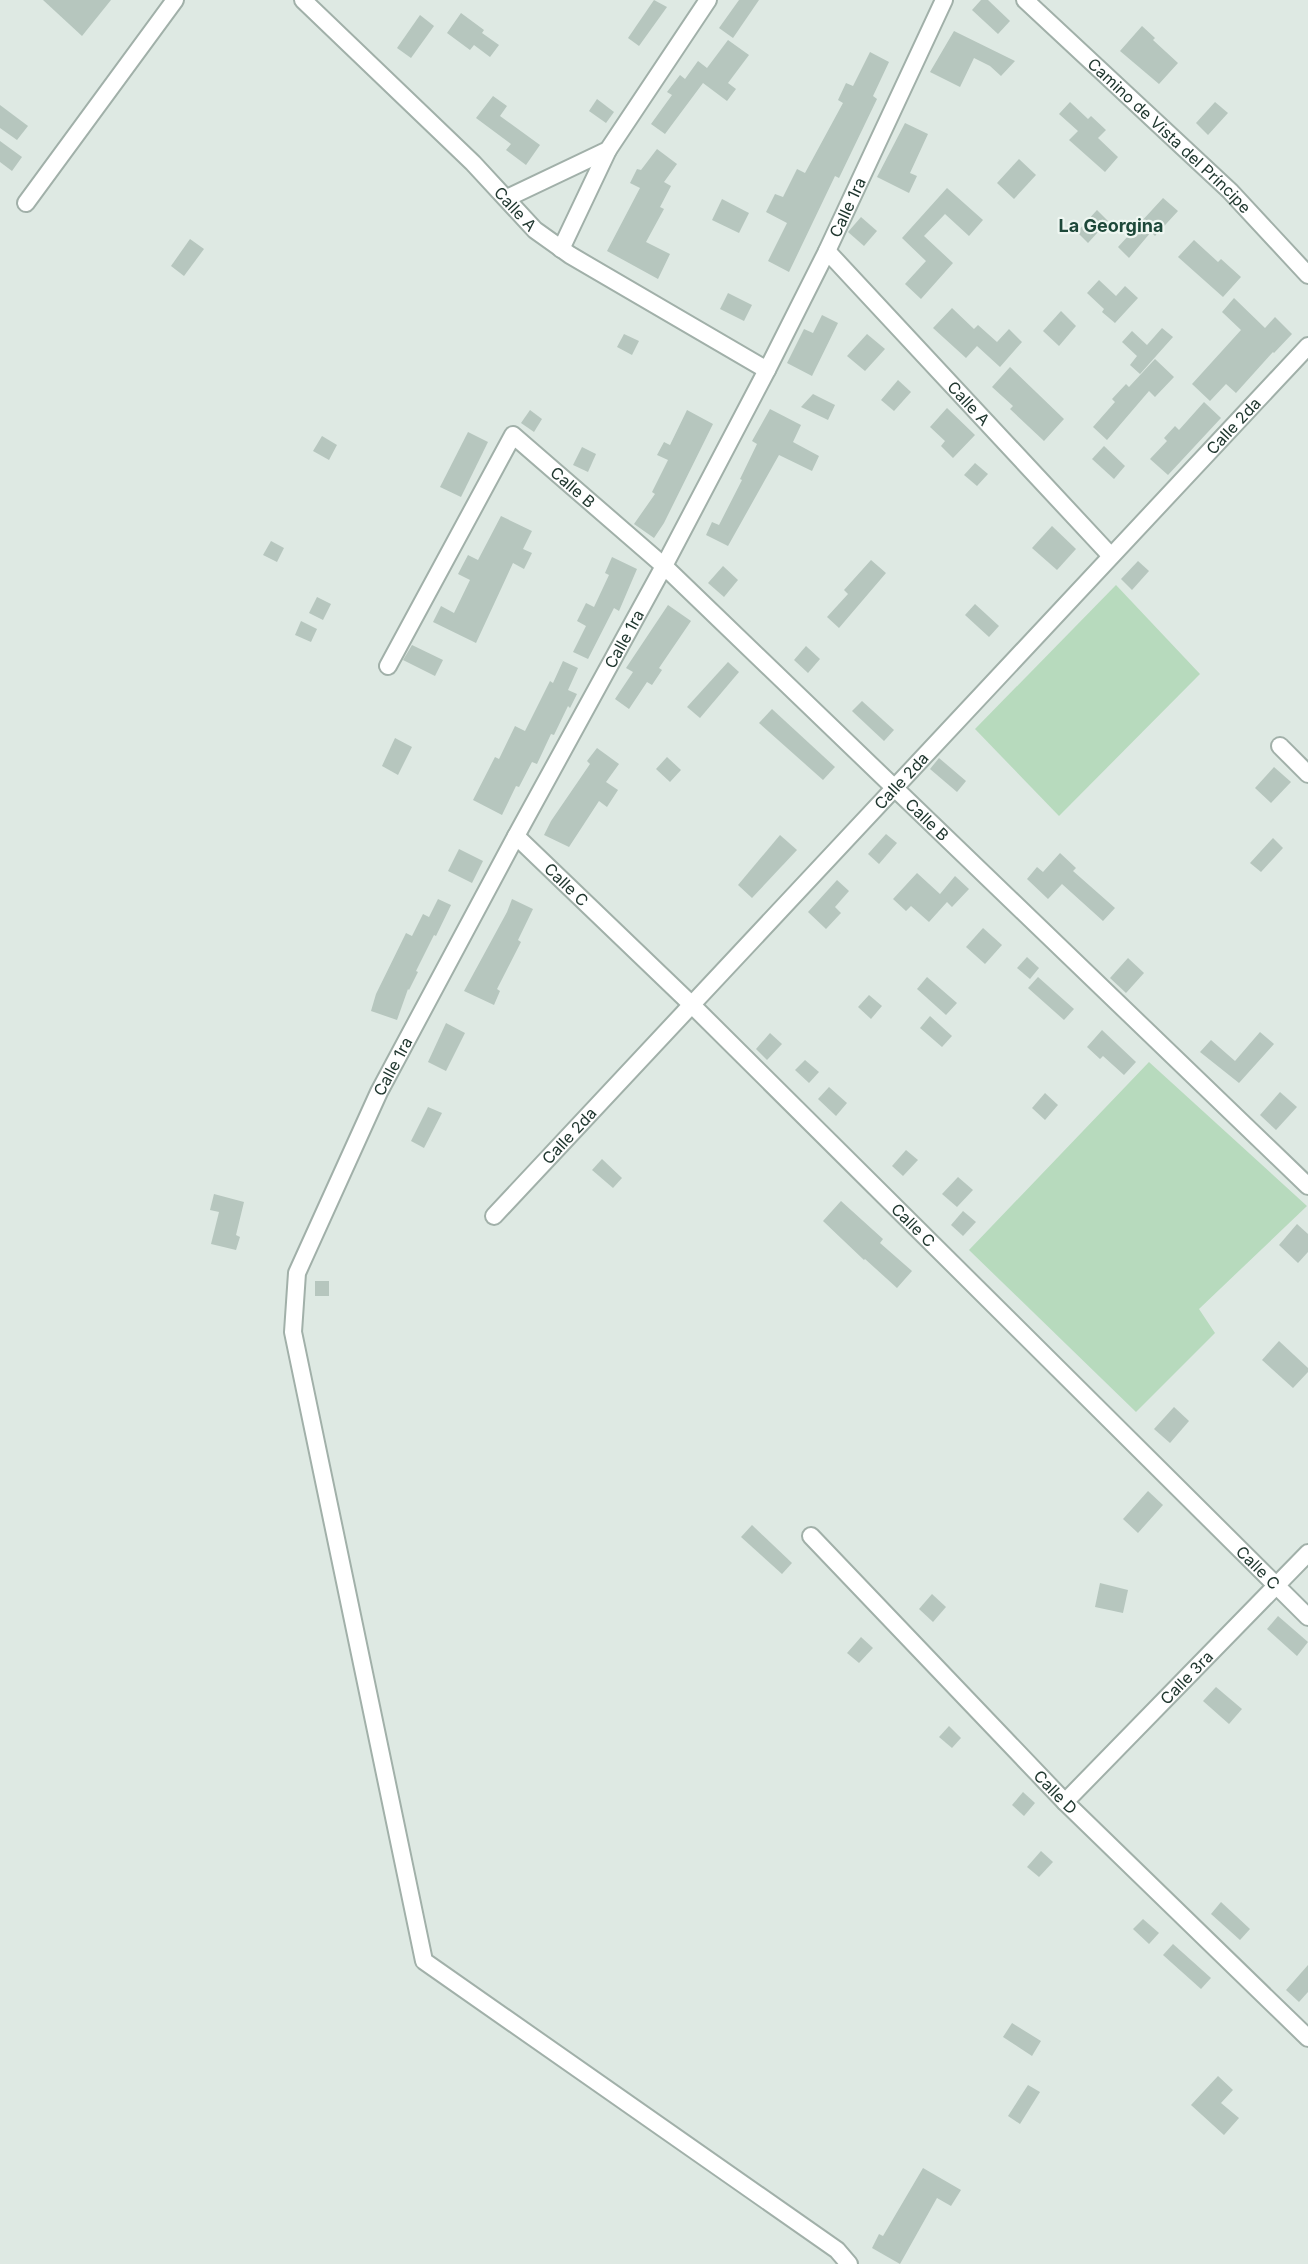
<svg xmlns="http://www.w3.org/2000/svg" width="1308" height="2264" viewBox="0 0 1308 2264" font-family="Inter,sans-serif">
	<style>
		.green { fill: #b7dabd }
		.building { fill: #b6c6be }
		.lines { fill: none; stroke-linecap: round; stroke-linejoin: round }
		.minor-casing { stroke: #a1b0a9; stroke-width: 20 }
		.minor { stroke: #fff; stroke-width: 16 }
		.labels { text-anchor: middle; stroke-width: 4.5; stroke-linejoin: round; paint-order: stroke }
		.street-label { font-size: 16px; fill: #20372f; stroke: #eef6f1 }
		.neighbourhood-label { font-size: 18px; font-weight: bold; fill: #1d4839; stroke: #eef6f1 }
	</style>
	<rect width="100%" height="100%" fill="#dee9e3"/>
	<!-- green -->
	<g class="green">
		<polygon points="1116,585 1200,674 1059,816 975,729"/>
		<polygon points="1149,1062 1307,1206 1199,1309 1215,1333 1136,1412 969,1250"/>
	</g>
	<!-- building -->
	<g class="building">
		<polygon points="43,0 111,0 82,36"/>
		<polygon points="654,0 667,7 639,46 628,38"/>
		<polygon points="739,0 759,0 733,38 719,28"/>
		<polygon points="981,0 988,0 1010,21 998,34 972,10"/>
		<polygon points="461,13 484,30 482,33 499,45 490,57 474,45 470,50 447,33"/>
		<polygon points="420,15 434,26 411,58 397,48"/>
		<polygon points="1142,26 1155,38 1153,40 1178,63 1159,84 1120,51"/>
		<polygon points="954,31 1015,61 1001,76 990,66 974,58 960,87 930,72"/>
		<polygon points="728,40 749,55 728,83 736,89 727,101 703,83 665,134 651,124 672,95 667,92 680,75 685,79 698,61 707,68"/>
		<polygon points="870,52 889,62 873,96 877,99 839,178 835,176 789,272 768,261 787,223 766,212 775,194 783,197 797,169 805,173 843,103 838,100 846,83 853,86"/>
		<polygon points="493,96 507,106 500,116 540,145 526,165 506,150 511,144 476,118"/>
		<polygon points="597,99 614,112 606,123 589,111"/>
		<polygon points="1070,102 1088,119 1091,116 1106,130 1098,138 1118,157 1105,172 1069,140 1078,131 1059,114"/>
		<polygon points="1215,102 1228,113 1208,135 1196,123"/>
		<polygon points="0,105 28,126 17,140 0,128"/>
		<polygon points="905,123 928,134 910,173 917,176 909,193 877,177"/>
		<polygon points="0,141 22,157 12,171 0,162"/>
		<polygon points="657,149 677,164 664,182 671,186 660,207 664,209 646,242 670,254 658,279 607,251 640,188 630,183 637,169 641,170"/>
		<polygon points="1019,159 1036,175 1014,199 997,183"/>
		<polygon points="947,188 983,220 969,236 945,214 924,236 953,263 921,299 905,284 926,261 902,238"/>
		<polygon points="1163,198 1178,211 1155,236 1151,232 1129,258 1118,247"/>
		<polygon points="722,199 749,213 739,233 712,220"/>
		<polygon points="1097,210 1108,221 1088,243 1077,232"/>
		<polygon points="861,217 877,231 864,246 848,232"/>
		<polygon points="190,239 204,249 184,276 171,266"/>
		<polygon points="1194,240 1218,262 1221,259 1241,277 1223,297 1178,257"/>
		<polygon points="1099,280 1116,296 1125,286 1138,298 1115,323 1102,312 1104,309 1087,293"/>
		<polygon points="728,293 752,305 744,321 720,309"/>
		<polygon points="1234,298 1265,328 1275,317 1292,334 1274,353 1273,352 1236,393 1226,384 1210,401 1192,384 1241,330 1222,312"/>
		<polygon points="952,308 974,329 978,325 997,342 1009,329 1022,342 1000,367 977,346 966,358 933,328"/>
		<polygon points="1061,311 1076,326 1059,346 1043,331"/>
		<polygon points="822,315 838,323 812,376 787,363 804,329 813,333"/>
		<polygon points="1162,328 1173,337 1140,374 1130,365 1137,356 1122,342 1132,331 1147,345"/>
		<polygon points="624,334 639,341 632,355 617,347"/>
		<polygon points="867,334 885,349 865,371 847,356"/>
		<polygon points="1155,359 1174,377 1155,397 1149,391 1107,440 1093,427 1115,402 1112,399 1126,384 1129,387"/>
		<polygon points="1010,367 1064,419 1044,441 1010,409 1013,406 992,387"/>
		<polygon points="898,380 911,392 894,411 881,400"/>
		<polygon points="813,394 835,405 828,420 801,407"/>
		<polygon points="1204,402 1221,418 1168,475 1150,459 1167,441 1164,438 1175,426 1179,430"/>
		<polygon points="947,408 975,435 953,458 941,446 945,441 930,427"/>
		<polygon points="770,409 801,425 793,442 819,456 812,471 779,455 728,546 706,535 712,522 719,525 742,480 740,479 757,444 752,441"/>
		<polygon points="530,410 542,419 534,432 521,423"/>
		<polygon points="687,410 713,424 664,523 654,538 634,524 655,494 652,492 668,460 657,455 664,442 670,445"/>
		<polygon points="468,432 488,442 461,497 440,487"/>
		<polygon points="322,436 337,445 329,460 313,451"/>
		<polygon points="1104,446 1125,466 1114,479 1092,459"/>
		<polygon points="582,447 596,454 588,472 573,465"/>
		<polygon points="975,463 988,474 977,486 964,475"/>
		<polygon points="501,516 532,531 523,549 532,553 524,569 513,563 476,643 433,622 441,606 454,613 470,580 458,574 468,555 478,560"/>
		<polygon points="1052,526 1076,549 1057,570 1032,548"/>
		<polygon points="271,541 284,548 277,562 263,555"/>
		<polygon points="612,557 637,569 619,611 614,608 588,659 573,652 586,626 577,621 586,603 594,607 609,575 605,573"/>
		<polygon points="871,560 886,573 839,628 827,617 848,594 844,590"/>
		<polygon points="1138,561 1149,571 1132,590 1121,579"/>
		<polygon points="723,566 738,580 724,597 708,583"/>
		<polygon points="317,597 331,604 323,620 309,613"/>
		<polygon points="975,604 999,626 989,637 965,615"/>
		<polygon points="668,605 691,621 659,668 662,670 652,685 647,682 629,709 615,699 633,672 626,668"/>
		<polygon points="301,621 317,629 311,642 295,635"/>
		<polygon points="412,645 443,660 435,676 403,660"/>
		<polygon points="806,646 820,659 808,673 794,660"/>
		<polygon points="563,661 578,668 568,690 577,694 570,708 568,706 554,735 551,734 537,764 532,762 519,787 516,786 502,815 473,800 495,757 499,759 515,726 525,731 550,681 553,683"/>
		<polygon points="728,662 739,672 700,718 687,707"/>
		<polygon points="862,701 894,730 884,741 852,711"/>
		<polygon points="772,709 835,767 823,780 759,723"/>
		<polygon points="395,738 412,747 398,775 382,766"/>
		<polygon points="597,748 619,764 606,782 618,790 607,807 599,801 569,847 544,835 551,821 590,764 587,761"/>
		<polygon points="667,757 681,770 670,782 656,769"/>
		<polygon points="939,758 966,781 957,792 930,769"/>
		<polygon points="1274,767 1291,782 1271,803 1255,788"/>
		<polygon points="886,834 897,843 879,864 868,854"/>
		<polygon points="780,835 797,850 752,898 738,885"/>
		<polygon points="1273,838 1283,848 1261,872 1250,863"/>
		<polygon points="459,849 483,861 472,883 448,871"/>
		<polygon points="1060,853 1076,868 1073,871 1115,908 1103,921 1062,884 1048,899 1027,879 1037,867 1043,872"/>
		<polygon points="917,873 940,894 955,876 969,889 952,907 947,902 929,922 911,906 906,911 893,899"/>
		<polygon points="837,880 849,891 835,907 841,913 826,929 808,912"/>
		<polygon points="438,899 451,905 436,936 434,935 416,971 418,972 409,990 408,989 397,1020 371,1011 376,994 406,933 412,936 423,914 429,917"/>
		<polygon points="512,899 533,909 518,940 521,942 497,989 500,991 494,1005 464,991 507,912"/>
		<polygon points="983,928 1002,945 985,964 966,947"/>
		<polygon points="1027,957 1039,968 1030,979 1017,968"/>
		<polygon points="1128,958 1144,973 1126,993 1110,978"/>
		<polygon points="927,977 957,1003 946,1015 917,989"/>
		<polygon points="1038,977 1074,1009 1064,1020 1028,988"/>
		<polygon points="869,995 882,1006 871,1019 858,1007"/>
		<polygon points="930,1016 952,1036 942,1047 920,1028"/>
		<polygon points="446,1023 465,1033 446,1071 428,1062"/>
		<polygon points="1102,1030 1136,1062 1124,1075 1103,1056 1100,1059 1087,1047"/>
		<polygon points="1260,1032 1274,1044 1239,1083 1200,1052 1211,1040 1235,1061"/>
		<polygon points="770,1033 782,1044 767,1060 756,1049"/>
		<polygon points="805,1060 819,1072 809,1083 795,1070"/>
		<polygon points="829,1087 847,1103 836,1116 818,1099"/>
		<polygon points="1280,1092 1297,1107 1276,1130 1260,1115"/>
		<polygon points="1045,1093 1058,1105 1045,1120 1032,1108"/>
		<polygon points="428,1107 442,1113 424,1148 411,1141"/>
		<polygon points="906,1150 918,1160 903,1176 892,1166"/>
		<polygon points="602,1159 622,1178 613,1188 592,1170"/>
		<polygon points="958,1177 973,1190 957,1207 942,1194"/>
		<polygon points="214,1194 244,1202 236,1235 240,1237 236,1250 211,1244 219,1212 210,1210"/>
		<polygon points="841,1201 883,1239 880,1243 912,1271 897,1288 865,1259 864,1260 823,1221"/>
		<polygon points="963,1211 976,1222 963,1236 951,1225"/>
		<polygon points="1297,1224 1308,1234 1308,1252 1298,1263 1279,1245"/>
		<rect x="315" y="1281" width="14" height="15"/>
		<polygon points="1279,1341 1308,1368 1308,1372 1293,1388 1262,1360"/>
		<polygon points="1174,1407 1189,1421 1170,1443 1154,1429"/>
		<polygon points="1148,1491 1163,1505 1138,1533 1123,1519"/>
		<polygon points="752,1525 792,1563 782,1574 741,1537"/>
		<polygon points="1100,1583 1128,1590 1123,1613 1095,1607"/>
		<polygon points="932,1594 946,1607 933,1622 919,1609"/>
		<polygon points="1278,1616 1308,1642 1297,1656 1267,1629"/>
		<polygon points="861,1637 873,1648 859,1663 847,1653"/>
		<polygon points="1216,1687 1242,1709 1229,1724 1203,1701"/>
		<polygon points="949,1726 961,1738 952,1748 939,1737"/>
		<polygon points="1023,1792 1035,1803 1024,1816 1012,1805"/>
		<polygon points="1041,1851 1053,1862 1039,1877 1027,1867"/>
		<polygon points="1221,1902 1250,1929 1240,1940 1211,1914"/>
		<polygon points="1143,1919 1159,1933 1149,1944 1133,1929"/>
		<polygon points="1173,1944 1211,1978 1201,1989 1163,1955"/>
		<polygon points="1308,1965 1308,1992 1299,2002 1286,1990"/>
		<polygon points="1012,2023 1041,2041 1032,2056 1003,2037"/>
		<polygon points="1218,2076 1233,2090 1221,2103 1239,2118 1224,2135 1191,2105"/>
		<polygon points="1028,2085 1040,2092 1020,2124 1008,2116"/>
		<polygon points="923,2168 961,2190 951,2206 937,2198 900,2264 872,2248 879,2234 883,2236"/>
	</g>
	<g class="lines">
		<defs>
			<g id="minor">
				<path id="s1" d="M303 0 473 163 535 230 570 255 767 370"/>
				<path id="s2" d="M1025 0 1230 191 1308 275"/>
				<polyline points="507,198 608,150 708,0"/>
				<polyline points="26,203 175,0"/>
				<polyline points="561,249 608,150"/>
				<path id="s3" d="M827 251 1111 556"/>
				<path id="s4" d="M388 666 513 435 664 566 1308 1186"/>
				<polyline points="1280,746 1308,774"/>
				<path id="s5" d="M516 836 691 1004 1308 1617"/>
				<path id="s6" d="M494 1216 1308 346"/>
				<path id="s7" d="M811 1536 1065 1802 1308 2038"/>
				<path id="s8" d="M1065 1802 1308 1553"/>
				<path id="s9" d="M849 2264 837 2250 424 1961 293 1332 297 1273 379 1092 516 836 664 566 767 370 827 251 944 0"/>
			</g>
		</defs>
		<!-- minor casing -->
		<use href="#minor" class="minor-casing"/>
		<!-- minor -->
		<use href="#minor" class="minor"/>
	</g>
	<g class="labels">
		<!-- street labels -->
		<g class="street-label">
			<text dy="6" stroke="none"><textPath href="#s2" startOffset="198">Camino de Vista del Príncipe</textPath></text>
			<text dy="6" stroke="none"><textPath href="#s9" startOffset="2424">Calle 1ra</textPath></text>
			<text dy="6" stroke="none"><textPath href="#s1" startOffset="298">Calle A</textPath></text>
			<text dy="6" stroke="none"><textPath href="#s3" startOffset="208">Calle A</textPath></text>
			<text dy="6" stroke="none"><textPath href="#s6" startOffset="1082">Calle 2da</textPath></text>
			<text dy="6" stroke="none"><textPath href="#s4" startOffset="342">Calle B</textPath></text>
			<text dy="6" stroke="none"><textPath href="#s9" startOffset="1938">Calle 1ra</textPath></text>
			<text dy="6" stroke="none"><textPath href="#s6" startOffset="596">Calle 2da</textPath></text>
			<text dy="6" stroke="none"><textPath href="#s4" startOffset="828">Calle B</textPath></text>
			<text dy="6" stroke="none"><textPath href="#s5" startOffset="70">Calle C</textPath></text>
			<text dy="6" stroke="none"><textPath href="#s9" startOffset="1452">Calle 1ra</textPath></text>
			<text dy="6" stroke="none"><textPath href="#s6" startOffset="110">Calle 2da</textPath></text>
			<text dy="6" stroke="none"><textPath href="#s5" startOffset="556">Calle C</textPath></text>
			<text dy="6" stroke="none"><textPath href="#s5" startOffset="1042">Calle C</textPath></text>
			<text dy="6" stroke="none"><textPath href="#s8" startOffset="174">Calle 3ra</textPath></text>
			<text dy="6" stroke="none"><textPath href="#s7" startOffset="354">Calle D</textPath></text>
		</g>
		<!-- neighbourhood labels -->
		<g class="neighbourhood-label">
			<text x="1111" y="232">La Georgina</text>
		</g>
	</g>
</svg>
